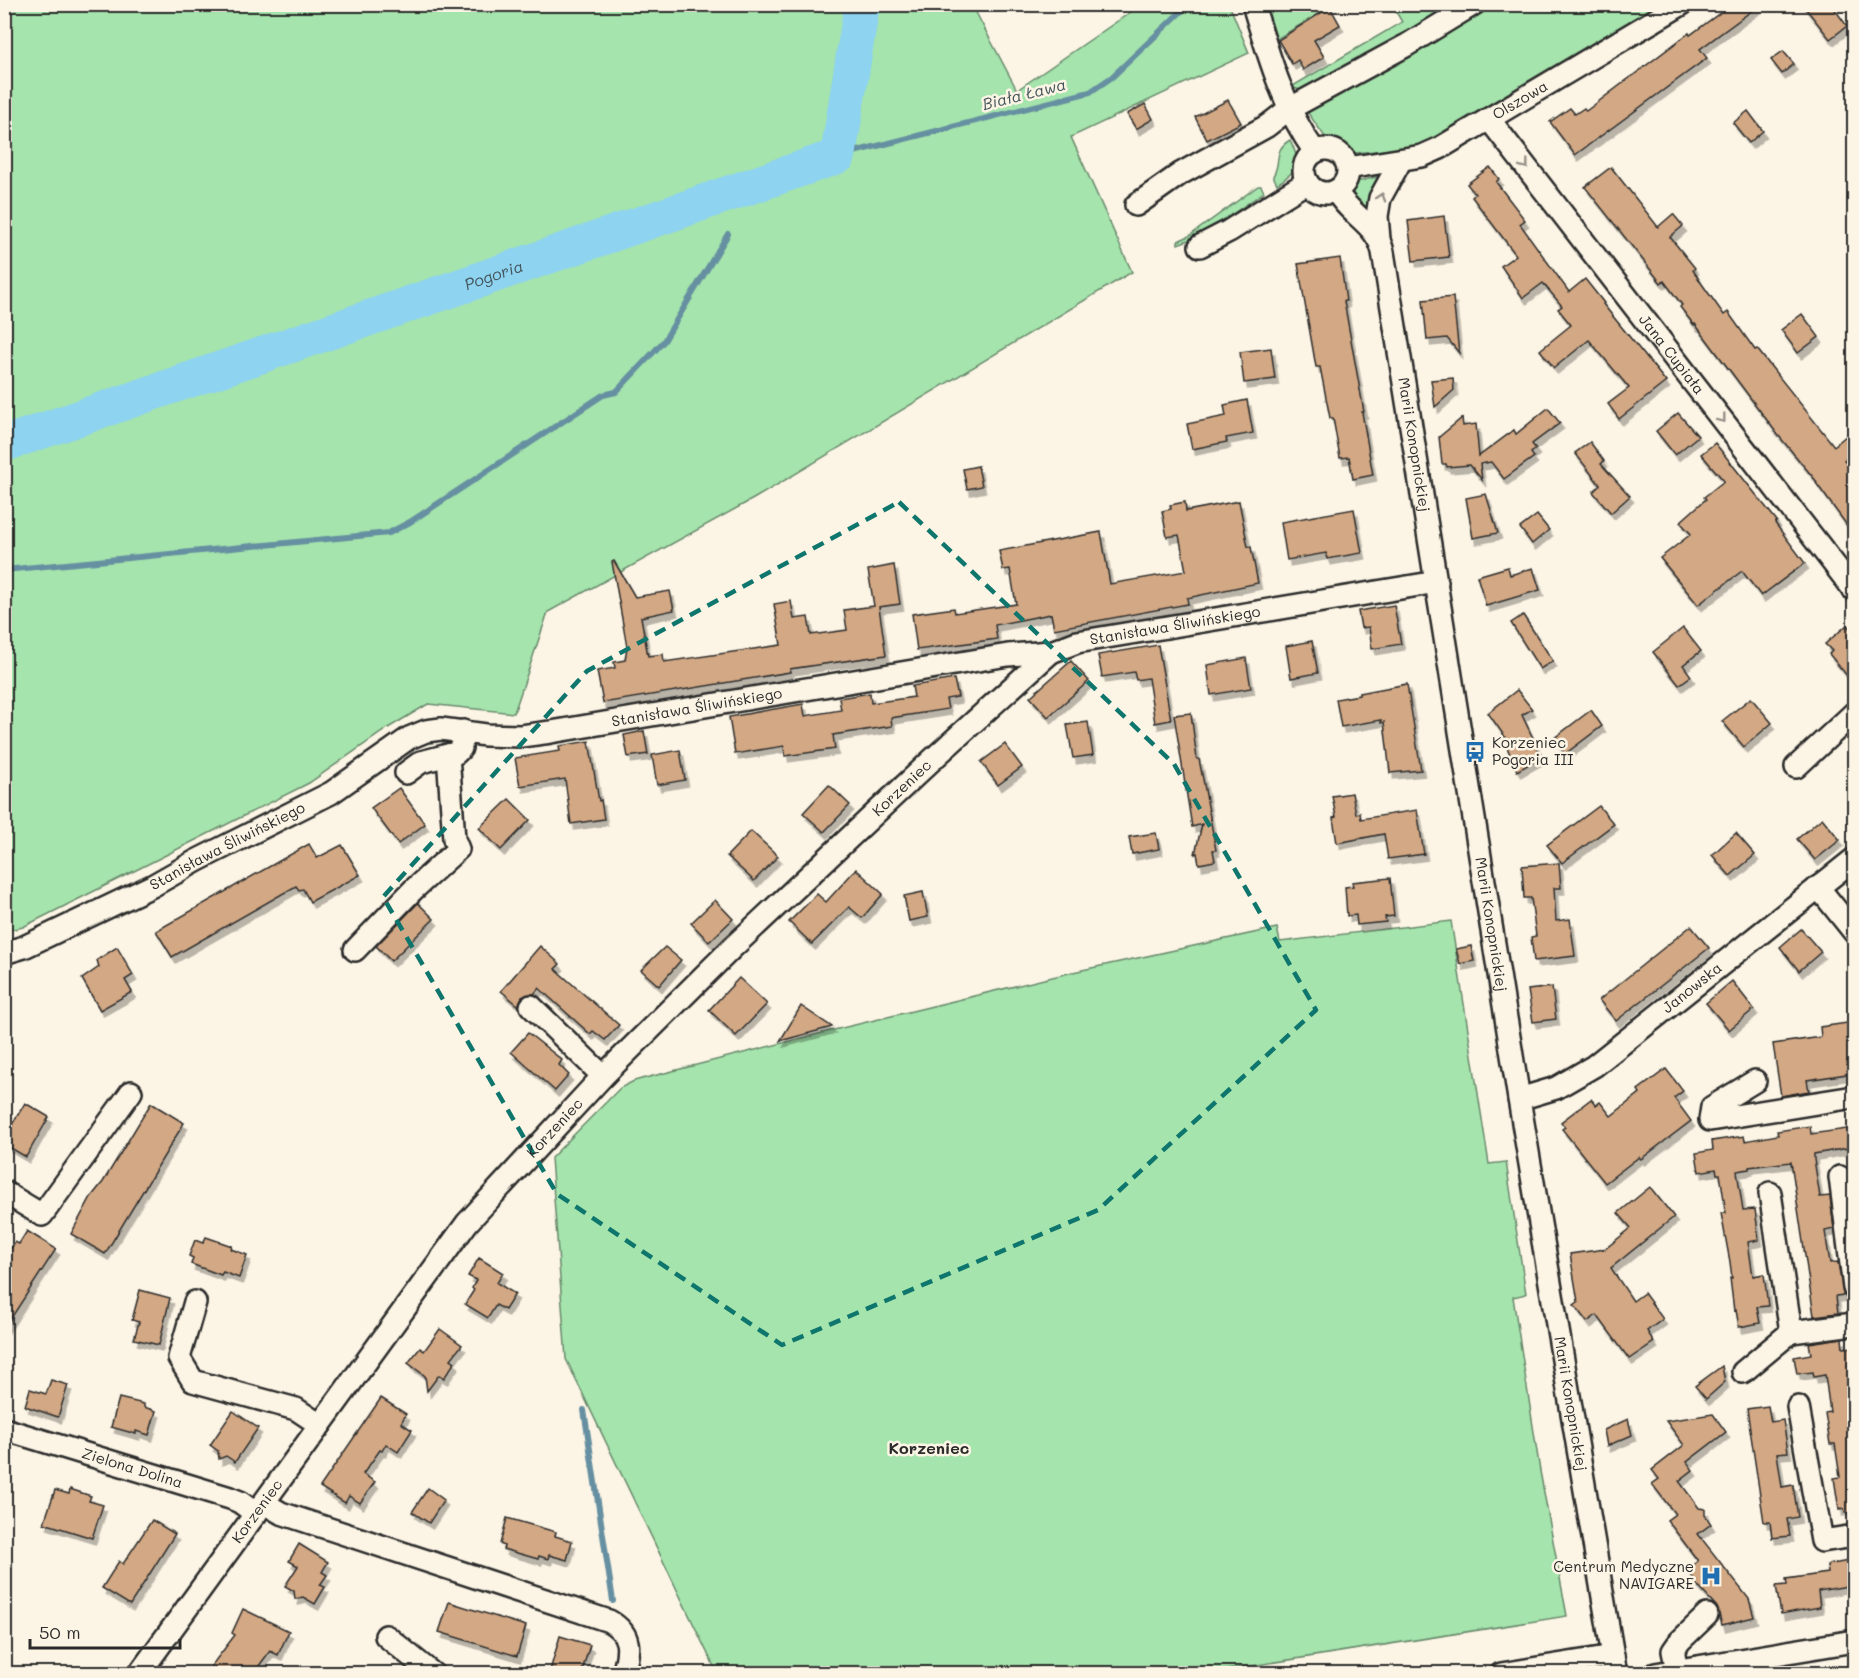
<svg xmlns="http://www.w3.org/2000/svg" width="1859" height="1678" viewBox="0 0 1859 1678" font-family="Mali,sans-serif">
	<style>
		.green { fill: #a5e4ac; stroke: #68886c; stroke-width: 1.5 }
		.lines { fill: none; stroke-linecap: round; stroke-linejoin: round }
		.stream { stroke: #6690a1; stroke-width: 6 }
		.river { stroke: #8ed3f0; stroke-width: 36 }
		.building { fill: #d3a884; stroke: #2b2b2b; stroke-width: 1.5; filter: url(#shadow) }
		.minor-casing { stroke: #2b2b2b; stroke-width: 26 }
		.minor { stroke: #fcf5e5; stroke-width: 21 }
		.oneway { stroke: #949088 }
		.marked { fill: none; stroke: #0f766e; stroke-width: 4.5; stroke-dasharray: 12 8; stroke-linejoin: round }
		.labels { text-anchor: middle; stroke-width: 5; stroke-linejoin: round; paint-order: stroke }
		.street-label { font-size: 15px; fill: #2b2b2b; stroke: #fcf5e5 }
		.poi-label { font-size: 15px; fill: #2b2b2b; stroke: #fcf5e5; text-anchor: start }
		.water-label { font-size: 16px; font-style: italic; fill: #44555c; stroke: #fcf5e5 }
		.neighbourhood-label { font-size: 16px; font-weight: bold; fill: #2b2b2b; stroke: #fcf5e5 }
	</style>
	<defs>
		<filter id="shadow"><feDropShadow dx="3.5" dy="6" stdDeviation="0" flood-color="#0004"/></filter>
	</defs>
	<rect width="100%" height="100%" fill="#fcf5e5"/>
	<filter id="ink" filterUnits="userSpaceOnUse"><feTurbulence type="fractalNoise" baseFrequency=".0167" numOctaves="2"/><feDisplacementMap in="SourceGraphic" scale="12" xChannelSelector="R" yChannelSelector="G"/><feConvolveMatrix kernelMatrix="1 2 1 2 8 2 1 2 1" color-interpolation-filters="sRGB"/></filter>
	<g filter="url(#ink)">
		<!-- green -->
		<g class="green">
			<polygon points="1229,4 1249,53 1071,137 1132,272 755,498 548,612 514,713 428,704 388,728 309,783 23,927 5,931 4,5 972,5 1017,90 1141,5"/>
			<polygon points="1263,5 1334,5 1275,40"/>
			<polygon points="1392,5 1466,5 1303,91 1291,87 1402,22"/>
			<polygon points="1488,5 1662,5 1436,140 1417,147 1355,153 1325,137 1308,113 1311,104 1475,14"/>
			<path d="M1290 140C1302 163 1298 171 1277 184L1273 176C1282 162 1272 151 1290 140Z"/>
			<path d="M1381 176 1368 213C1359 203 1347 196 1356 182Z"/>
			<polygon points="1258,186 1261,186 1264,192 1202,235 1178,244 1178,241 1189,236"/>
			<polygon points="1451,921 1489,1164 1506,1162 1526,1294 1513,1297 1540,1471 1567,1616 1207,1673 717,1673 566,1359 551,1158 620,1088 634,1081 653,1076 838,1029 1073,972 1277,928 1280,942"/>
		</g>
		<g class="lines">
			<!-- stream -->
			<g class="stream">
				<polyline points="838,156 1090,92 1112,77 1189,4"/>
				<polyline points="4,570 389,533 410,522 603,395 616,392 664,341 728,234"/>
				<polyline points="584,1410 613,1601"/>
			</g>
			<!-- river -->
			<path class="river" id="s1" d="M4 444 838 156 862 4"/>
		</g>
		<!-- building -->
		<g class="building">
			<polygon points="1732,4 1761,4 1700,49 1707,58 1575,155 1550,122 1570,108 1575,114 1584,108 1586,111 1689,33 1690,35"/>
			<polygon points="1802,4 1831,4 1847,26 1830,39"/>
			<polygon points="1330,7 1340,25 1314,40 1324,57 1303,70 1298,60 1292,64 1278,40"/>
			<polygon points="1783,51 1794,64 1782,74 1771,60"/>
			<polygon points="1228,100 1241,123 1207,140 1195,117"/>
			<polygon points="1145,104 1153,119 1136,129 1127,114"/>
			<polygon points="1748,111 1763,131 1749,143 1733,123"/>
			<polygon points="1490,167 1499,179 1496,182 1525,220 1520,224 1569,292 1585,279 1604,303 1603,304 1666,382 1619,419 1608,404 1629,388 1589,340 1554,368 1540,350 1571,325 1558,309 1562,306 1543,283 1523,298 1501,266 1516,255 1472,197 1475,194 1467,184"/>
			<polygon points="1611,167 1658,227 1673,214 1683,226 1670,237 1695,268 1693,270 1702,284 1724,315 1728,312 1755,350 1757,349 1834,446 1854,429 1854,451 1844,460 1854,474 1854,535 1816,483 1817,482 1778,435 1695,324 1694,325 1680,307 1682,305 1664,281 1661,283 1585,187"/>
			<polygon points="1444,216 1449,257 1413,261 1408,221"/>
			<polygon points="1340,258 1346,301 1344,301 1364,412 1362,412 1373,475 1353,479 1349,457 1340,458 1333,418 1330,418 1320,367 1316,367 1298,264"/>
			<polygon points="1453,297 1459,353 1447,338 1427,340 1423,300"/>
			<polygon points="1802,314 1819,337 1798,353 1781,330"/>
			<polygon points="1271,348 1275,379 1244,383 1240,352"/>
			<polygon points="1453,378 1454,390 1435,407 1431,380"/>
			<polygon points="1247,400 1253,433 1226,438 1227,442 1192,449 1187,424 1226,416 1224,405"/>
			<polygon points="1548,408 1560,423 1532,444 1536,449 1531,453 1534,457 1504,479 1491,462 1480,464 1482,480 1470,465 1447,467 1446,464 1442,464 1439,437 1462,418 1463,426 1476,424 1479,456 1514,430 1516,434"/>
			<polygon points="1678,413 1698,436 1675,455 1656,431"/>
			<polygon points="1590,442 1604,461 1601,464 1630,496 1611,513 1593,492 1600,485 1575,453"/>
			<polygon points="1715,443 1777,521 1775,523 1805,563 1761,596 1742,571 1698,605 1660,558 1691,534 1680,522 1706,499 1704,497 1724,481 1701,454"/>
			<polygon points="978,466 982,486 967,489 963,469"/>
			<polygon points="1486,494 1498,533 1473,538 1466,498"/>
			<polygon points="1239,501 1248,547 1251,547 1258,583 1187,598 1188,604 1054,629 1051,614 995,625 997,639 917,650 912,614 954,608 955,613 1016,604 1010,569 1003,570 999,551 1101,532 1110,584 1186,571 1179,535 1167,537 1162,511 1171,509 1170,505 1185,502 1186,511"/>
			<polygon points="1354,509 1362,553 1327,559 1326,553 1287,560 1281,522"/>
			<polygon points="1537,515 1549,530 1532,544 1520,528"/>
			<polygon points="614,561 635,597 670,591 674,610 641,617 648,656 663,654 664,662 781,645 774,604 791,601 794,619 808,617 811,635 847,630 844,610 874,606 868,570 894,565 900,604 879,607 886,655 790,669 790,672 603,703 597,671 615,668 614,662 625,660 627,647 612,562"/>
			<polygon points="1508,567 1510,575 1533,568 1540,590 1486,606 1477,576"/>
			<polygon points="1394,605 1401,644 1372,649 1369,627 1361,628 1358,611"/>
			<polygon points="1523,615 1553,661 1540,669 1511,623"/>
			<polygon points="1847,625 1854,633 1854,684 1829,654 1832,651 1825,644"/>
			<polygon points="1683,628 1701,651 1683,665 1691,676 1679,685 1653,652"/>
			<polygon points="1312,641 1318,673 1291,678 1286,646"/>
			<polygon points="1158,645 1171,720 1155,723 1148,678 1136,680 1134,672 1102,677 1098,655"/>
			<polygon points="1246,658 1251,688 1211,695 1207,665"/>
			<polygon points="1071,661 1089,681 1048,717 1030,697"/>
			<polygon points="954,679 958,697 946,699 948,709 891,718 892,726 833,735 835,749 785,756 784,746 735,754 729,717 803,704 805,716 841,710 839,698 870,693 871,703 914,697 912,686"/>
			<polygon points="1407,684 1421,770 1390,773 1384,722 1381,723 1381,720 1341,727 1336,699 1359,695 1359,693"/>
			<polygon points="1517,690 1532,709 1522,715 1542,757 1517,771 1506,745 1510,744 1488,713"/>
			<polygon points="1751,698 1772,723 1744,747 1722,721"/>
			<polygon points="1591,710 1602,726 1565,754 1553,739"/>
			<polygon points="1191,713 1197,759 1199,759 1204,784 1216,850 1213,850 1215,861 1199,864 1197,853 1195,854 1202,824 1192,827 1174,715"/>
			<polygon points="1088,722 1093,755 1073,758 1067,725"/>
			<polygon points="644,731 648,754 628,757 624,735"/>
			<polygon points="589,741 599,801 601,800 604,819 571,824 565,779 520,786 515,758 560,751 559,746"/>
			<polygon points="1005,744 1022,767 998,785 981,762"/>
			<polygon points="680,750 685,780 657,785 652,755"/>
			<polygon points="829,785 850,805 824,832 803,813"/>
			<polygon points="399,788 425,824 398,844 371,808"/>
			<polygon points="1352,793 1356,814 1360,813 1361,819 1417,810 1424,854 1388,859 1384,834 1337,843 1333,818 1336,817 1332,796"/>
			<polygon points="509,799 530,820 501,850 479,828"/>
			<polygon points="1599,806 1614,824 1562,863 1547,845"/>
			<polygon points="1822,818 1840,840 1815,860 1797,839"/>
			<polygon points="751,831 778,856 754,881 727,856"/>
			<polygon points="1156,833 1159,849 1132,854 1129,837"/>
			<polygon points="1736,833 1755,855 1730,876 1712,855"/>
			<polygon points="309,844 317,858 342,845 360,875 310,902 303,889 299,890 296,886 172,957 156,931"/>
			<polygon points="1559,863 1561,888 1554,888 1556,921 1570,919 1575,956 1534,961 1531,937 1536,936 1531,898 1524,898 1522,866"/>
			<polygon points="856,869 883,894 862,918 849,907 812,944 789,922 817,894 826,902"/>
			<polygon points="1390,878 1394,916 1385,917 1386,922 1357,925 1356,915 1347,916 1345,887 1353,886 1352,882"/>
			<polygon points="923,892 928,917 909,921 904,896"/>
			<polygon points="715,900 733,919 709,942 691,923"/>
			<polygon points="418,903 434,919 391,961 376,946"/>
			<polygon points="1691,926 1709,948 1616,1021 1599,1000"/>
			<polygon points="1801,929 1821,952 1799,971 1780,947"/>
			<polygon points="540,946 560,964 555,969 619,1025 605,1040 593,1031 590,1034 539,988 534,994 522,997 519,1006 501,991"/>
			<polygon points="1471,946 1474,961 1460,964 1456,949"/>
			<polygon points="117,947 133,975 125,980 132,992 100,1010 82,979 99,967 97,960"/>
			<polygon points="665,947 681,960 659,986 641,970"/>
			<polygon points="739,978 767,1004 736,1036 709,1010"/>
			<polygon points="1732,981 1754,1009 1729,1030 1706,1003"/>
			<polygon points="1552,987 1556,1019 1533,1022 1528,990"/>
			<polygon points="801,1006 832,1027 780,1041"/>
			<polygon points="1854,1022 1854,1073 1807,1080 1809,1091 1781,1096 1773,1044 1821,1037 1820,1027"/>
			<polygon points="528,1033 562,1060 559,1065 569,1075 555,1091 511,1052"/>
			<polygon points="1666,1069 1683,1091 1674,1098 1691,1121 1641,1159 1639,1157 1605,1183 1562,1129 1565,1127 1561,1122 1591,1099 1596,1105 1600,1102 1611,1116 1640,1093 1638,1090"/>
			<polygon points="25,1103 49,1117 26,1157 4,1144 4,1124 10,1128"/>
			<polygon points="151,1103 184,1123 105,1254 71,1234 91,1197 103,1182"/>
			<polygon points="1810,1126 1811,1134 1854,1128 1854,1147 1814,1154 1814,1159 1820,1197 1830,1196 1834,1229 1825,1231 1830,1263 1838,1262 1844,1295 1836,1296 1838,1313 1814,1316 1791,1162 1749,1167 1749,1169 1737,1171 1743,1210 1755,1209 1759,1240 1748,1242 1753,1276 1764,1274 1768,1306 1757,1307 1760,1323 1739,1327 1736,1310 1734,1311 1730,1278 1732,1278 1730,1262 1721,1213 1726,1213 1720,1174 1717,1174 1716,1169 1699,1172 1696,1153 1713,1150 1712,1141 1744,1136 1745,1141 1778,1135 1777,1131"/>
			<polygon points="1650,1187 1674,1217 1611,1268 1633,1301 1644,1293 1663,1319 1647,1331 1654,1342 1629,1359 1597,1315 1587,1322 1574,1305 1578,1302 1570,1254 1605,1249 1631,1228 1618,1213"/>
			<polygon points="27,1231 56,1249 4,1329 4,1259 15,1242 19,1244"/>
			<polygon points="206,1237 232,1246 231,1249 247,1255 239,1278 223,1272 221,1275 191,1264 193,1258 189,1256 195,1240 203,1243"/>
			<polygon points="479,1258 503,1273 497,1283 515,1294 505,1310 496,1305 488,1318 465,1304 474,1290 472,1288 476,1280 468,1276"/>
			<polygon points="140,1290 170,1298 159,1345 134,1339 139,1322 132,1320"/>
			<polygon points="440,1329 462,1345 451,1359 455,1362 444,1378 439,1375 427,1391 425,1376 408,1363 420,1348 424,1351"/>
			<polygon points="1842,1338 1843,1348 1854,1347 1854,1365 1850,1366 1854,1396 1854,1513 1845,1513 1844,1509 1839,1510 1834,1478 1840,1477 1835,1444 1830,1444 1825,1413 1830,1412 1825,1375 1814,1377 1813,1372 1797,1374 1794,1357 1811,1354 1809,1343"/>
			<polygon points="1722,1366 1725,1382 1706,1399 1695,1386"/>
			<polygon points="51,1380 68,1385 58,1417 25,1406 30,1389 46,1394"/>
			<polygon points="119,1398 144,1404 144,1407 156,1411 149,1435 136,1431 136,1434 111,1427"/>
			<polygon points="381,1398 406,1414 401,1423 412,1430 398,1452 386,1444 382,1451 380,1450 363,1474 375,1482 360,1503 349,1496 345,1503 320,1487"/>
			<polygon points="1768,1406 1771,1422 1783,1420 1788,1452 1777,1453 1782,1487 1793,1485 1798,1517 1787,1519 1790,1536 1772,1538 1770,1522 1764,1522 1747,1409"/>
			<polygon points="233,1411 258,1428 235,1462 226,1456 219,1459 218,1451 210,1445"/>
			<polygon points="1713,1414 1726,1432 1687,1462 1693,1470 1679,1481 1699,1508 1705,1509 1705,1515 1711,1524 1698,1534 1749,1599 1754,1617 1722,1625 1717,1607 1695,1583 1696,1582 1687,1570 1698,1561 1667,1520 1675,1514 1652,1484 1659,1479 1652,1470 1684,1445 1666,1421"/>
			<polygon points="1628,1419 1632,1435 1607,1446 1604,1430"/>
			<polygon points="428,1488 444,1500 429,1523 412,1512"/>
			<polygon points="70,1489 91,1496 89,1501 103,1505 92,1538 44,1523 55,1490 69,1494"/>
			<polygon points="507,1518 556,1532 555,1536 572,1541 567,1560 549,1555 548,1559 539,1556 538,1559 503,1549 504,1546 500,1544"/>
			<polygon points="152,1520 175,1534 130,1605 102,1588 119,1561 123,1564"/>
			<polygon points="299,1544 328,1562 322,1572 327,1575 320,1585 325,1587 315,1604 303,1597 295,1599 294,1591 285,1586 298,1566 289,1561"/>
			<polygon points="1854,1560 1854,1585 1818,1591 1820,1607 1781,1614 1776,1586 1787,1585 1786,1579 1828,1573 1827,1565"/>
			<polygon points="449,1602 526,1626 517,1656 439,1632"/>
			<polygon points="243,1609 289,1631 278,1655 270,1651 253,1674 205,1674 235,1635 232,1633"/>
			<polygon points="560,1636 590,1645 581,1674 549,1674"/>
		</g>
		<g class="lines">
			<defs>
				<g id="minor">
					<path d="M1253 4C1269 57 1283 107 1315 152"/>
					<path id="s2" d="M1489 119 1854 590"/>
					<circle cx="1326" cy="171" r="22"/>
					<path id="s3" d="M1348 168 1422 156 1440 148 1682 4"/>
					<path id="s4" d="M1336 191C1349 215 1377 224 1383 252L1519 1099 1616 1674"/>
					<polyline points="1136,205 1180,174 1267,126 1289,109 1407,45 1474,4"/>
					<polyline points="1379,239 1377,216 1380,198 1401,160"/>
					<polyline points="1200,246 1229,231 1307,182"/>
					<polyline points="1796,767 1854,713"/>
					<polyline points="406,773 421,762 456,753 461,748 463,731"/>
					<polyline points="1818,887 1854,932"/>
					<polyline points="355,950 413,890 458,849 454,839 448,755"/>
					<path id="s5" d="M4 953 24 947 152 886 196 861 331 793 409 738 426 731 441 729 486 735 521 736 551 732 1008 655 1051 652 1077 642 1437 582"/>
					<polyline points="531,1006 603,1076"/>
					<polyline points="1755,1081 1712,1107 1710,1120 1854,1097"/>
					<path id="s6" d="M1519 1099 1556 1088 1594 1066 1854 859"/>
					<polyline points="1840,1177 1854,1288"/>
					<polyline points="4,1192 42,1215 131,1092"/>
					<polyline points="1770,1193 1791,1332"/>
					<polyline points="195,1302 179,1358 193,1381 296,1409 320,1425"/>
					<polyline points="1743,1372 1791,1332 1854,1324"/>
					<polyline points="1798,1407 1822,1541 1854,1536"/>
					<path id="s7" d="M4 1429 230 1498 240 1502 256 1514"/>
					<path d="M264 1503 281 1513 609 1621C632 1634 630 1650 623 1674"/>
					<polyline points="386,1636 433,1674"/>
					<polyline points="1677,1670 1673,1651 1680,1641 1707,1615"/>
					<path id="s8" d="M139 1674 467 1223 603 1076 733 947 933 759 1051 652"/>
					<polyline points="1501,1674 1613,1656"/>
					<polyline points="1655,1674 1854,1641"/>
				</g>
			</defs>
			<!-- minor casing -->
			<use href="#minor" class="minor-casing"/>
			<!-- minor -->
			<use href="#minor" class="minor"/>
		</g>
		<!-- one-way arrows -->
		<defs><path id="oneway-chevron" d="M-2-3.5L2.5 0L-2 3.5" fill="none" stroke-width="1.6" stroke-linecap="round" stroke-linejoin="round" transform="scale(1.5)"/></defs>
		<g class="oneway">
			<use href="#oneway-chevron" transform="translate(1525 165) rotate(52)"/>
			<use href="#oneway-chevron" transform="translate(1381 197) rotate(-73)"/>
			<use href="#oneway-chevron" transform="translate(1722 419) rotate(52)"/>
		</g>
	</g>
	<!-- marked area -->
	<path class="marked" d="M899 502 1174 764 1316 1010 1098 1210 782 1345 557 1194 383 897 587 671Z"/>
	<!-- icons -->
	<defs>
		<symbol id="bus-bare" viewBox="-9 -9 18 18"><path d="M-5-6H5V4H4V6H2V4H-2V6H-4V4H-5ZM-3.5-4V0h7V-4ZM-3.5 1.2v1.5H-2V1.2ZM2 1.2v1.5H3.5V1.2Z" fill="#1f6fb2" stroke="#fcf5e5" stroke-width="2.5" paint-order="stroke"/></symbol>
		<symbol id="hospital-bare" viewBox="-9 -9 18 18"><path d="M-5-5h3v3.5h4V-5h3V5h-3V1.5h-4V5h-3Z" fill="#1f6fb2" stroke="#fcf5e5" stroke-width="2.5" paint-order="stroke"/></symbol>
	</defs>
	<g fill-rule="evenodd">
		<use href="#bus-bare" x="1460" y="737" width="30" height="30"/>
		<use href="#hospital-bare" x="1696" y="1561" width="30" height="30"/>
	</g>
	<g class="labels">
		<!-- street labels -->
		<g class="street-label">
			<text dy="5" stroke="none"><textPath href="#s3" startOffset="188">Olszowa</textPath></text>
			<text dy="5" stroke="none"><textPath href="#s2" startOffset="298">Jana Cupiała</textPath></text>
			<text dy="5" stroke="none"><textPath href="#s4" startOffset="273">Marii Konopnickiej</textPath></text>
			<text dy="5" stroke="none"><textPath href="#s5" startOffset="1238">Stanisława Śliwińskiego</textPath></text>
			<text dy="5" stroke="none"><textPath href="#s5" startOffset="752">Stanisława Śliwińskiego</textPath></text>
			<text dy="5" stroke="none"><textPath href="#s8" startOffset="1173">Korzeniec</textPath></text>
			<text dy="5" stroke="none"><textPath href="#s5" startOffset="248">Stanisława Śliwińskiego</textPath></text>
			<text dy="5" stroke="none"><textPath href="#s4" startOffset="759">Marii Konopnickiej</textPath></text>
			<text dy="5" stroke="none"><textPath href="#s6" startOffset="208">Janowska</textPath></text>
			<text dy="5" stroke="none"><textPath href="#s8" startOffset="687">Korzeniec</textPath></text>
			<text dy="5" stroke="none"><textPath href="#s4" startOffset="1245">Marii Konopnickiej</textPath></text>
			<text dy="5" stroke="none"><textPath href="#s7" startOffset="134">Zielona Dolina</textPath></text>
			<text dy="5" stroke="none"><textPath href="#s8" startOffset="201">Korzeniec</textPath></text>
		</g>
		<!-- poi labels -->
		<g class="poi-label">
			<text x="1492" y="748">Korzeniec<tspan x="1492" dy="17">Pogoria III</tspan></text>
			<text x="1694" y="1572" text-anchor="end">Centrum Medyczne<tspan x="1694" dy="17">NAVIGARE</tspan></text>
		</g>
		<!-- water labels -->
		<g class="water-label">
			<text transform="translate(1024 94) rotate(-14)" y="6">Biała Ława</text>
			<text dy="6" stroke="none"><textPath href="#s1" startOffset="518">Pogoria</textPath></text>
		</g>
		<!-- neighbourhood labels -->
		<g class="neighbourhood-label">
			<text x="929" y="1454">Korzeniec</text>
		</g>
	</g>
	<!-- margin -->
	<rect width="1859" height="1678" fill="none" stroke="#fcf5e5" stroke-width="24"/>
	<rect x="12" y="12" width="1835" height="1654" fill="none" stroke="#2b2b2b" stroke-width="2" filter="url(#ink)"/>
	<!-- scale -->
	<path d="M30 1639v9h150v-9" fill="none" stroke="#2b2b2b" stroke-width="3"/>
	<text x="39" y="1639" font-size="18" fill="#2b2b2b" stroke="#fcf5e5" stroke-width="4.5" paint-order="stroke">50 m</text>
</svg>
